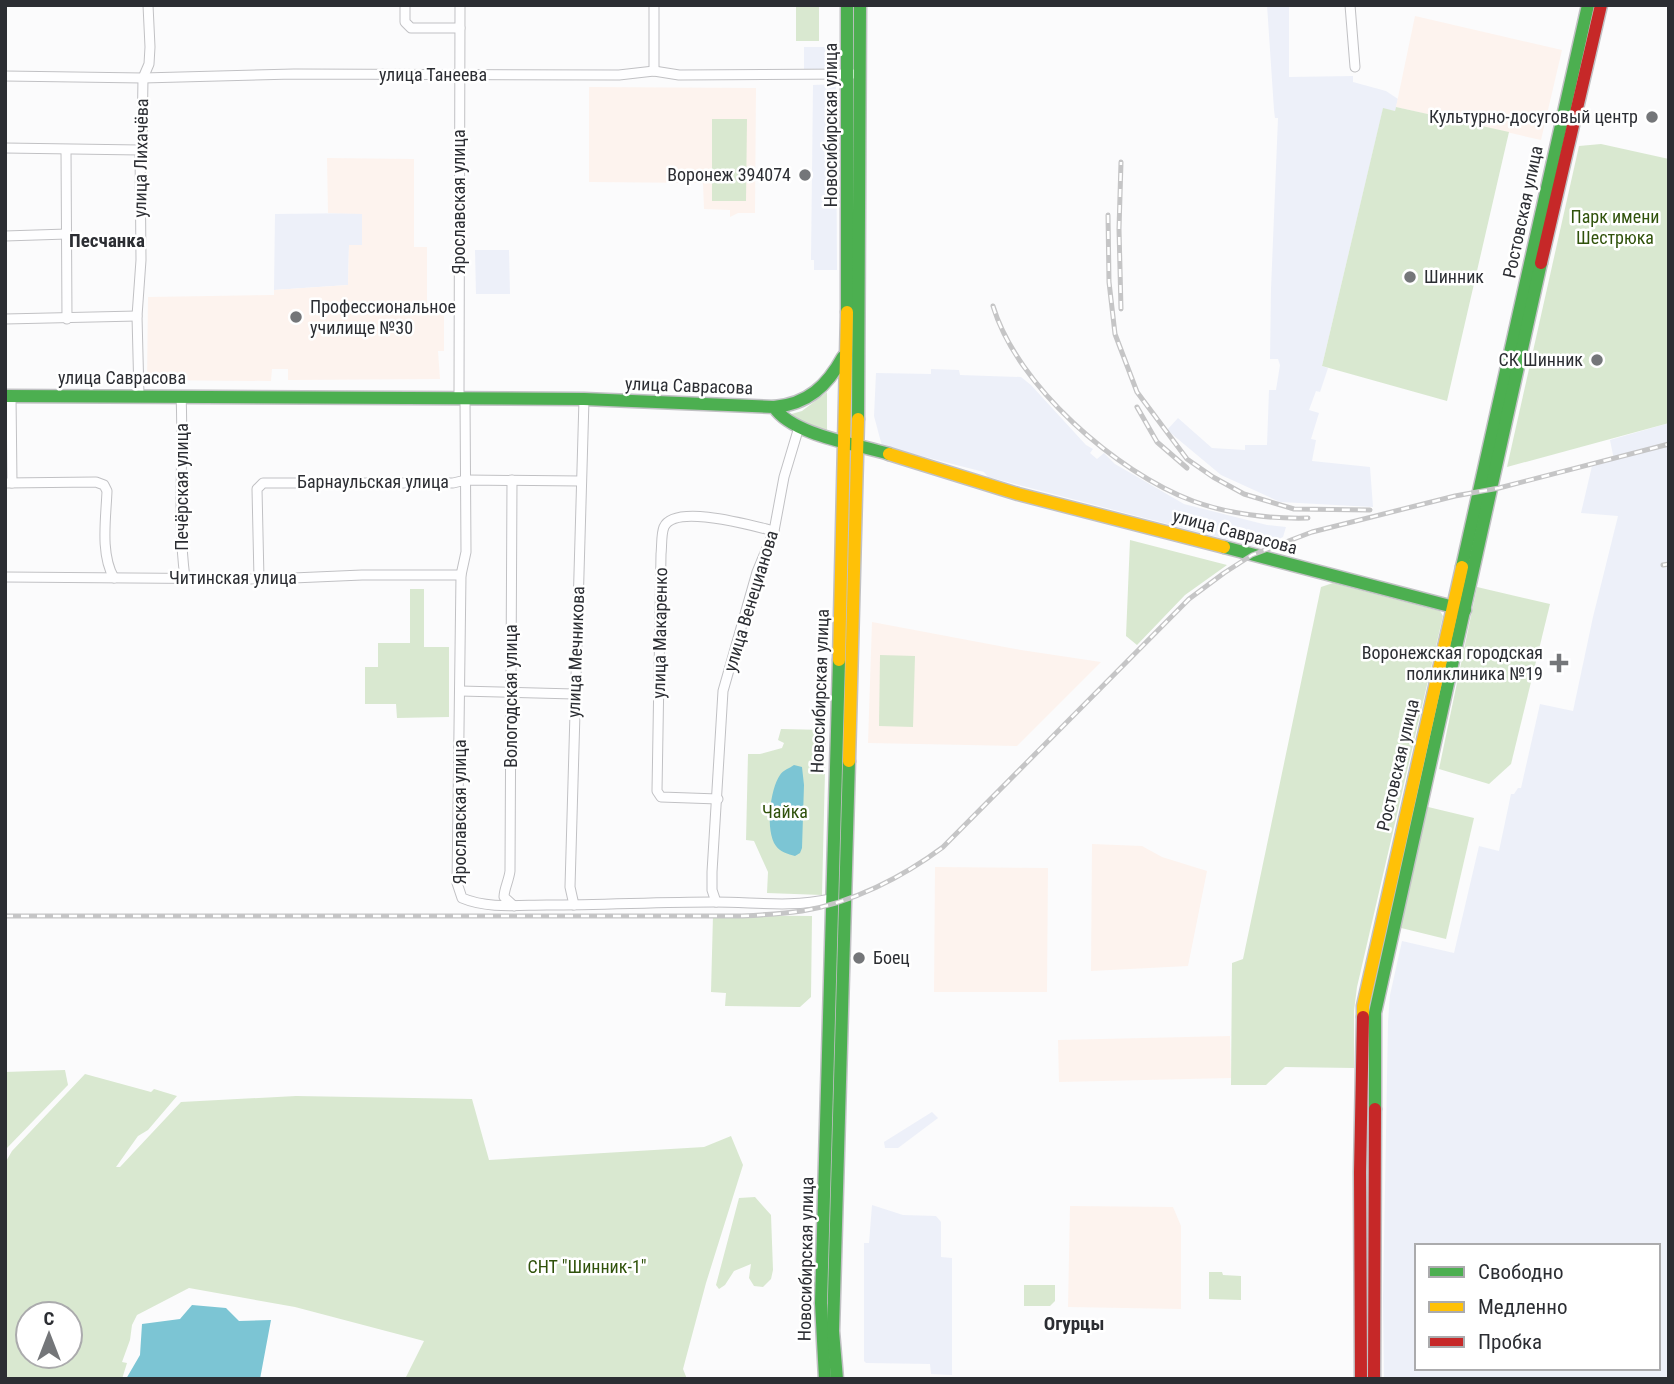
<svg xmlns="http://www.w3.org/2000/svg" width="1674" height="1384" viewBox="0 0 1674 1384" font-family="'Roboto Condensed',sans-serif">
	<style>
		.built { fill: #edf0f9; fill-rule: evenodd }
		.education { fill: #fdf3ee }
		.green { fill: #d9e8d0; fill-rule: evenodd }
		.water { fill: #7cc5d4 }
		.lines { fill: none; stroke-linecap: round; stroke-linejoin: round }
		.street-casing { stroke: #c1c1c4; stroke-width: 11 }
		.fast-casing { stroke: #c1c1c4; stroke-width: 15 }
		.slow-casing { stroke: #c1c1c4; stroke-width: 15 }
		.jam-casing { stroke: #c1c1c4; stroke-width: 15 }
		.street { stroke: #fefeff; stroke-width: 9 }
		.fast { stroke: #4caf50; stroke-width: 12 }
		.slow { stroke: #ffc107; stroke-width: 12 }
		.jam { stroke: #c62828; stroke-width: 12 }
		.rail-casing { stroke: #c5c5c6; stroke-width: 5 }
		.rail { stroke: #fff; stroke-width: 2.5; stroke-dasharray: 8; stroke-linecap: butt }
		.poi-dot { fill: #747679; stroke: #fff; stroke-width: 2.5 }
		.labels { text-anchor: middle; stroke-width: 5; stroke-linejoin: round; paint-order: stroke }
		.street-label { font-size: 18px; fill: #2c2e33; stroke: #fff }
		.poi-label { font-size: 18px; fill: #2c2e33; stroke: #fff; text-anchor: end }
		.park-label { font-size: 18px; fill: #30520b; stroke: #fff }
		.neighbourhood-label { font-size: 19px; font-weight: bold; fill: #2c2e33; stroke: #fff }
	</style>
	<rect width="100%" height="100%" fill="#fbfbfc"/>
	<!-- built -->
	<g class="built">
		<polygon points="1267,5 1289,5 1289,77 1353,76 1353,82 1386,91 1398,99 1395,111 1383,109 1322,366 1328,368 1320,392 1316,391 1309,410 1319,413 1311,439 1316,440 1312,461 1370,467 1373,507 1280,502 1221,475 1167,430 1178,418 1212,448 1245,450 1245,445 1267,445 1269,390 1276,390 1280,365 1278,359 1270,359 1271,289 1278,118 1275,118 1274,110"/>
		<polygon points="827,45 837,45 837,73 804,72 804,47 827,47"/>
		<polygon points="836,84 837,270 814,270 814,260 811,260 813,85"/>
		<polygon points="362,213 362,245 349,246 348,285 274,290 275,214"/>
		<polygon points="475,250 509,250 510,294 476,294"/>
		<polygon points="931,369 959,370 960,375 1021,377 1031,385 1086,445 1093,449 1090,453 1097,459 1104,453 1115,464 1184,504 1267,525 1286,527 1283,537 1259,548 988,477 984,472 882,446 874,416 876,373 931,374"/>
		<path d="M1669 423V1379H1384L1383 1298 1388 1022 1390 995 1402 941 1454 953 1479 846 1499 851 1511 794H1514L1518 788H1521L1540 704 1573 711 1593 617 1618 516 1581 513 1592 466 1614 460 1610 440ZM1417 1246H1658V1368H1417Z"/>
		<polygon points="932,1112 938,1118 898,1148 885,1148 884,1142"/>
		<polygon points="872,1205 903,1215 936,1216 941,1222 941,1257 952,1258 952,1375 931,1374 930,1364 866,1363 864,1361 864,1243 869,1243"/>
	</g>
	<!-- education -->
	<g class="education">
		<polygon points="1415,16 1562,50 1541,140 1396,107"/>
		<polygon points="589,87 756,88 755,213 738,213 730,217 730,210 704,209 703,183 589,182"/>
		<polygon points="327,158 414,159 414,247 427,247 427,310 444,310 444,351 438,351 440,379 288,380 288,369 272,369 271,381 147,380 148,297 274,295 274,290 348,285 349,245 362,245 362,214 328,213"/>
		<polygon points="872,622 1021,650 1101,662 1017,746 868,743"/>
		<polygon points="1092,844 1142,846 1162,857 1207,871 1188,966 1091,971"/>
		<polygon points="935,867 1048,868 1047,992 934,992"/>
		<polygon points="1230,1036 1231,1078 1059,1082 1058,1040"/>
		<polygon points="1070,1206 1173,1207 1181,1226 1181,1309 1068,1307"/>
	</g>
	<!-- green -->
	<g class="green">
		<rect x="796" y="5" width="23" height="36"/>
		<polygon points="1396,107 1509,132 1447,401 1322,366 1383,108 1395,111"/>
		<polygon points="712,119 747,119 746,201 712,201"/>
		<polygon points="1601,144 1669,159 1669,423 1507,467 1579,146"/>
		<polygon points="827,392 827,430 821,431 788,415 802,411"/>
		<polygon points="1130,540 1227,565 1185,595 1137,645 1126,636"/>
		<polygon points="1333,583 1440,611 1443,616 1357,987 1354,1011 1354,1068 1285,1067 1266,1085 1231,1085 1232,963 1243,959 1321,587"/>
		<polygon points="1477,587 1550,604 1511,764 1489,784 1439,769"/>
		<polygon points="410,589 424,589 424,647 449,647 449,717 397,718 396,704 365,704 365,667 378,667 378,643 410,643"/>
		<polygon points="880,655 915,656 913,727 879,726"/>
		<polygon points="781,729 826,730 822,895 767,893 768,872 754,841 746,840 748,754 760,754 782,748 784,743 778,740"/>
		<polygon points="1424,806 1474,818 1446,939 1397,927"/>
		<polygon points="713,915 812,916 811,997 800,1007 725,1006 726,993 711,992"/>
		<polygon points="65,1070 68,1085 5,1150 5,1072"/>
		<path d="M85 1074 151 1092 154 1089 177 1096 148 1130 138 1136 116 1167H120L181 1102 296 1096 472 1099 489 1160 704 1147 731 1136 743 1165 706 1283 683 1369 687 1379H405L424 1341 295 1307 189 1288 137 1315 132 1325 130 1340 122 1362 127 1363 122 1379H5V1163L12 1151ZM28 1314H70V1356H28Z"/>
		<polygon points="755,1197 771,1215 773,1270 771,1279 763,1287 754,1286 749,1278 751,1264 734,1271 725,1285 719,1289 716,1285 739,1198"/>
		<polygon points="1209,1272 1222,1272 1223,1275 1241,1276 1241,1300 1209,1299"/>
		<polygon points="1024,1285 1055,1285 1055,1301 1050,1306 1024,1306"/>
	</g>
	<!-- water -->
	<g class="water">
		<path d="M794 765 802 767 804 785 802 848 800 853 795 856C788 854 780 852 776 846 765 831 770 789 780 775 783 770 790 768 794 765Z"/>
		<polygon points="192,1305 226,1308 239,1321 271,1320 260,1379 126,1379 140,1355 142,1324 180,1319"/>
	</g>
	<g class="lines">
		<defs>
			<g id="street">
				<polyline points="405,5 405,22 411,28 460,28"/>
				<polyline points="654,5 654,71"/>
				<polyline points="1350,5 1355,67"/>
				<polyline points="5,76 143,78 294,74 619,75 654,71 679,75 853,74"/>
				<polyline points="5,148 140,150"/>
				<polyline points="66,150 67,319"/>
				<polyline points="5,236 67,234"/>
				<polyline points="5,319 137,316"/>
				<polyline points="139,395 137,316 141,260 140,150 142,142 143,78 149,64 150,47 148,5"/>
				<polyline points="11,396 12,483"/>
				<path d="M181 396C184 456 177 518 185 578"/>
				<polyline points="459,398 460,5"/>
				<path d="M465 398 466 552 461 575 457 883 462 898C488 909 519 905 547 905 603 905 658 902 714 902 756 902 789 908 831 899"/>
				<path d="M512 480 510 871C509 880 504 889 504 897L514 906"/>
				<path d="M5 483 96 482 104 485 107 491C106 518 100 554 114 578"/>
				<polyline points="5,577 270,579 362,575 461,575"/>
				<polyline points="259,579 257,489 263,483 453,483 466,480 581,481"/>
				<polyline points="460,691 574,694"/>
				<path d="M718 799 661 797 657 791 661 554C662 546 661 534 664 527 675 503 753 526 774 531"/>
				<polyline points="716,902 712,890 712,872 723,691 757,572 774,531 784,477 799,427"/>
				<polyline points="574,905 570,887 584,399"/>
			</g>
			<g id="fast">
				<polyline points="847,312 847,5"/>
				<path d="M5 396 584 399 774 407C792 435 857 444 889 454"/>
				<path d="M774 407C808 404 827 386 843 357"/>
				<polyline points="858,419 860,5"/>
				<polyline points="1224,547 1465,610"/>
				<polyline points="1462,567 1588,5"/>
				<polyline points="1375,1109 1375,1013 1541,263"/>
				<polyline points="825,1379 821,1303 839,660"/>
				<polyline points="837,1379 833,1331 849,761"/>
			</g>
			<g id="slow">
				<polyline points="889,454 1018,494 1224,547"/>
				<polyline points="839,660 847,312"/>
				<polyline points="849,761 858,419"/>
				<polyline points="1363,1017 1363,1006 1462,567"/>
			</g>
			<g id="jam">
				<polyline points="1541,263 1601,5"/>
				<polyline points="1361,1379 1360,1172 1363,1017"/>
				<polyline points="1374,1379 1375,1109"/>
			</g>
		</defs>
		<!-- street casing -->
		<use href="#street" class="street-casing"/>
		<!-- fast casing -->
		<use href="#fast" class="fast-casing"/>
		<!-- slow casing -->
		<use href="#slow" class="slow-casing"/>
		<!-- jam casing -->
		<use href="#jam" class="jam-casing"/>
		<!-- street -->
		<use href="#street" class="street"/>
		<!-- fast -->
		<use href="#fast" class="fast"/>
		<!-- slow -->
		<use href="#slow" class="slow"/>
		<!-- jam -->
		<use href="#jam" class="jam"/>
		<defs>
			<g id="rail">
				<polyline points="1108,215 1109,282 1115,334 1137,392 1187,459 1213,477 1244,494 1294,509 1370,510"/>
				<path d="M993 306C1017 386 1116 472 1193 501 1228 514 1271 519 1308 518"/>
				<polyline points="1121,309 1119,229 1121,162"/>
				<polyline points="1137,407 1157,442 1187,468"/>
				<polyline points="1663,565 1669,564"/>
				<path d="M5 916H742C762 915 782 914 802 911 852 903 903 877 943 847L1189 599 1224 573 1252 555 1312 532 1455 496 1499 488 1669 444"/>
			</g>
		</defs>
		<!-- rail casing -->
		<use href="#rail" class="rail-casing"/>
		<!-- rail -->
		<use href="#rail" class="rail"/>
	</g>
	<!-- markers -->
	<g class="poi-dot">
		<circle cx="1652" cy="117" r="7"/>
		<circle cx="805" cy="175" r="7"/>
		<circle cx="1410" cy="277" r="7"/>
		<circle cx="296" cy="317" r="7"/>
		<circle cx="1597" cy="360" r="7"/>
		<path d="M1555.5 652.5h7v7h7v7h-7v7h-7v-7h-7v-7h7z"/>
		<circle cx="859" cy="958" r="7"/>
	</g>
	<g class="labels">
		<!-- street labels -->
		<g class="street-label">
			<text x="433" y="81">улица Танеева</text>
			<text transform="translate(831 125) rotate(-90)" y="6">Новосибирская улица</text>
			<text transform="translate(141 158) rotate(-89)" y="6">улица Лихачёва</text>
			<text transform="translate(459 202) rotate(-90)" y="6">Ярославская улица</text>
			<text transform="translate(1523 212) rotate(-78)" y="6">Ростовская улица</text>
			<text x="122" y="384">улица Саврасова</text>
			<text transform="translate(689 386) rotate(2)" y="6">улица Саврасова</text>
			<text x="373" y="488">Барнаульская улица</text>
			<text transform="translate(182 487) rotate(-90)" y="6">Печёрская улица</text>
			<text transform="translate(1235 532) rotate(15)" y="6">улица Саврасова</text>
			<text x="233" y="584">Читинская улица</text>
			<text transform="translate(751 601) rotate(-73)" y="6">улица Венецианова</text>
			<text transform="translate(660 633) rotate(-89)" y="6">улица Макаренко</text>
			<text transform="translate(576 652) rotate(-88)" y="6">улица Мечникова</text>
			<text transform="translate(820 691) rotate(-88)" y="6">Новосибирская улица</text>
			<text transform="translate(511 696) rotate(-90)" y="6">Вологодская улица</text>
			<text transform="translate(1398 765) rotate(-77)" y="6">Ростовская улица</text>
			<text transform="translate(460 812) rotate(-90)" y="6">Ярославская улица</text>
			<text transform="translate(806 1259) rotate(-89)" y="6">Новосибирская улица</text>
		</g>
		<!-- poi labels -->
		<g class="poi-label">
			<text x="1638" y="123">Культурно-досуговый центр</text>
			<text x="791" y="181">Воронеж 394074</text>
			<text x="1424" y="283" text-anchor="start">Шинник</text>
			<text x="310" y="313" text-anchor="start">Профессиональное<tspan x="310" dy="21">училище №30</tspan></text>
			<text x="1583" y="366">СК Шинник</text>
			<text x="1543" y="659">Воронежская городская<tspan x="1543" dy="21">поликлиника №19</tspan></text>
			<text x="873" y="964" text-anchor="start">Боец</text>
		</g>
		<!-- park labels -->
		<g class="park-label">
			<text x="1615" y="223">Парк имени<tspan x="1615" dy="21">Шестрюка</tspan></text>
			<text x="785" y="818">Чайка</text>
			<text x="587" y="1273">СНТ "Шинник-1"</text>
		</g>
		<!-- neighbourhood labels -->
		<g class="neighbourhood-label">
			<text x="107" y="247">Песчанка</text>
			<text x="1074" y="1330">Огурцы</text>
		</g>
	</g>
	<!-- border -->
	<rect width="1674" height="1384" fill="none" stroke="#2c2e33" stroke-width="14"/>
	<!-- legend -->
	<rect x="1415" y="1244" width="245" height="126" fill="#ffffff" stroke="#ababad" stroke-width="2"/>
	<rect x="1429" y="1267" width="35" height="10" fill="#4caf50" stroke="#ababad" stroke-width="2"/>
	<text x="1478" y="1279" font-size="21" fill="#2c2e33">Свободно</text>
	<rect x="1429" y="1302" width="35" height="10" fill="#ffc107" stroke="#ababad" stroke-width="2"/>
	<text x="1478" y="1314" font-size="21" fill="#2c2e33">Медленно</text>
	<rect x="1429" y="1337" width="35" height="10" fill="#c62828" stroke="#ababad" stroke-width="2"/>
	<text x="1478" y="1349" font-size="21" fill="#2c2e33">Пробка</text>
	<!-- north arrow -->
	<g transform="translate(49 1335)"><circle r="33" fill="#ffffff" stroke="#ababad" stroke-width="2"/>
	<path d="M0-5L12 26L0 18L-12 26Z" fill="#747679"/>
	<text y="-10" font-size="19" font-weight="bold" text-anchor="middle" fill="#2c2e33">С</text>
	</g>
</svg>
